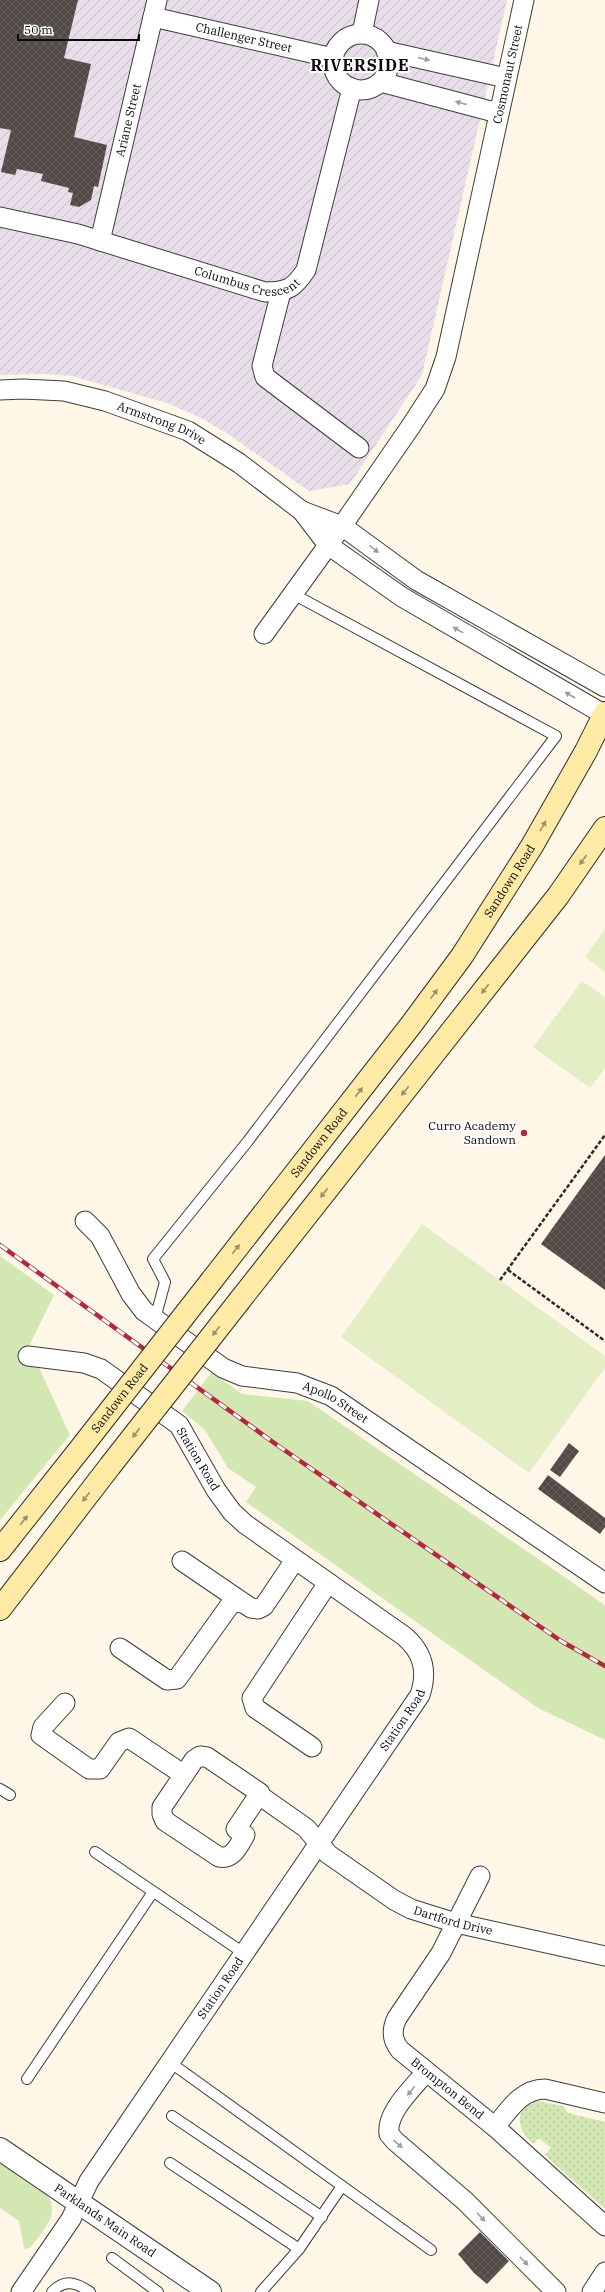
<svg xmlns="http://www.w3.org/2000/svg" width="605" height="2292" viewBox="0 0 605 2292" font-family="'IBM Plex Serif',serif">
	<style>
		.industrial { fill: url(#industrial-furrows) }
		.grass { fill: #d3e7b3 }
		.park { fill: url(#park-dots) }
		.pitch { fill: #e4eec5 }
		.building { fill: url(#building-cross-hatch) }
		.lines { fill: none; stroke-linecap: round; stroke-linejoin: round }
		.service-casing { stroke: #3d3d3d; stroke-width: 12 }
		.minor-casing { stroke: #3d3d3d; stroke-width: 21 }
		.tertiary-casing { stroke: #3d3d3d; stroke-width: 24 }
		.secondary-casing { stroke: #2c2c2c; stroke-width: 24 }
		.path { stroke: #2c2c2c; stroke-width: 2.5; stroke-dasharray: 4 2; stroke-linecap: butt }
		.service { stroke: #fff; stroke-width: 10 }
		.minor { stroke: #fff; stroke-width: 19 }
		.tertiary { stroke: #fff; stroke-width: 22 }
		.secondary { stroke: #fdeaa4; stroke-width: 22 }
		.rail-casing { stroke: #b5273d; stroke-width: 4.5 }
		.rail { stroke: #fff; stroke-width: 3; stroke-dasharray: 9; stroke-linecap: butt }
		.secondary-bridge-casing { stroke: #2c2c2c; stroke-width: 24; stroke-linecap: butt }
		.secondary-bridge { stroke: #fdeaa4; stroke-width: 22 }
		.oneway { fill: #9d9d9d }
		.oneway2 { fill: #9c9066 }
		.poi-dot { fill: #b5273d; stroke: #fff; stroke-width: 1.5 }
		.labels { text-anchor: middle; stroke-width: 4; stroke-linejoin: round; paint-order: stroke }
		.street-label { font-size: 12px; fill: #0a0a0a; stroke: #fff }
		.poi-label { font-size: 12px; fill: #0a0a0a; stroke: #fff; text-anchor: end }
		.district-label { font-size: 16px; font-weight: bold; letter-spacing: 1px; fill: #0a0a0a; stroke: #fff }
	</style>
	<defs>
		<pattern id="industrial-furrows" width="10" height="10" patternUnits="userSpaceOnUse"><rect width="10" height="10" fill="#e7dee9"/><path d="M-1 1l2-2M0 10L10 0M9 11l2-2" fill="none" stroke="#c5bdc6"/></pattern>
		<pattern id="park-dots" width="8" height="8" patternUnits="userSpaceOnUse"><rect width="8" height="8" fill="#d3e7b3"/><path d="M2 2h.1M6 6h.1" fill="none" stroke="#b4c599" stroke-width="1.8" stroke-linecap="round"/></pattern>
		<pattern id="building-cross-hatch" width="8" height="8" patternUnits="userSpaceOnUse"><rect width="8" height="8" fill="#524a47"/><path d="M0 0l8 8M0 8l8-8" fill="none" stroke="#66605d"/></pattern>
	</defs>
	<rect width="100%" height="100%" fill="#fef7e7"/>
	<!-- industrial -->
	<polygon class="industrial" points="0,0 507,0 422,375 350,484 309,491 228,434 203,419 167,403 72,376 46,374 0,375"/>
	<!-- grass -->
	<g class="grass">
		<polygon points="0,1256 54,1295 29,1346 70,1435 0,1520"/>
		<polygon points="212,1372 242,1394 308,1401 605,1605 605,1740 538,1708 246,1502 256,1487 228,1468 205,1430 182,1411"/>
		<path d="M0 2162C18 2173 60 2190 51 2217 47 2227 37 2239 30 2248L24 2249 19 2221 0 2208Z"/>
	</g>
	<!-- park -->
	<path class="park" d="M538 2101 563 2106 568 2113 605 2122V2209L545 2155 551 2148 539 2138 533 2144C517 2129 512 2109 538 2101Z"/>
	<!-- pitch -->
	<g class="pitch">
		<polygon points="605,929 605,972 585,957"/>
		<polygon points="582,981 605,997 605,1068 590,1088 533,1047"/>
		<polygon points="422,1224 605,1356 605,1368 529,1473 341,1337"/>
	</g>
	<!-- building -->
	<g class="building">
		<polygon points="0,0 78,0 64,58 91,64 74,137 107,145 98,187 94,186 91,200 79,207 70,205 73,193 68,192 69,188 41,181 43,174 17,169 15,175 1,172 11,130 0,128"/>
		<polygon points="605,1155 605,1290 541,1244"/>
		<polygon points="569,1443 579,1451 560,1477 550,1470"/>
		<polygon points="548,1475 605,1518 605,1527 600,1534 538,1489"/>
		<polygon points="480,2232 509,2261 487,2284 474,2273 458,2254"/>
	</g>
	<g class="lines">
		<defs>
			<g id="service">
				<polyline points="155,1319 165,1282 153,1259 248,1141 556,736 293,594"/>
				<polyline points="0,1789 10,1795"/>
				<polyline points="95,1852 245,1954"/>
				<polyline points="171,2063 431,2250"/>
				<polyline points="27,2079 153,1892"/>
				<polyline points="172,2116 322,2217"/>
				<polyline points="170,2163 299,2249 342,2186"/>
				<polyline points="112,2258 158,2292"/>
				<path d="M52 2292C65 2278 77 2283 90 2292"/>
				<polyline points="261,2292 299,2249"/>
			</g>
			<g id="minor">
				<path id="s1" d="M153 17 333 58"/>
				<polyline points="362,33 369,0"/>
				<circle cx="361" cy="62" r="28"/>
				<polyline points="386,51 506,78"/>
				<polyline points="381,82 498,113"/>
				<path id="s2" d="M0 217 78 234 265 292C288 292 294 288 306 270L352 88"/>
				<path id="s3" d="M100 241 157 0"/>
				<polyline points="281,292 262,366 265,377 359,448"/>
				<path id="s4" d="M0 390 23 389 64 391 105 401 188 431 239 463 302 511 342 526 416 580 605 687"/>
				<polyline points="302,511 328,545 402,597 605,715"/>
				<path id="s5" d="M264 634 342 526 411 426 435 389 446 357 524 0"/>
				<path id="s6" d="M85 1221 100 1236 131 1294 144 1311 223 1368 242 1376 297 1383 331 1396 605 1583"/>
				<polyline points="182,1561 251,1608 258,1609 264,1606 295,1560"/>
				<polyline points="120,1648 167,1680 177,1679 230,1605 236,1602 243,1603"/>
				<polyline points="65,1703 43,1727 41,1735 89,1769 100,1769 119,1742 129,1738 184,1775"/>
				<polyline points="312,1747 255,1708 252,1698 328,1583"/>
				<path d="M200 1756 207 1757 260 1793 236 1829 245 1835C239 1845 233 1860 219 1857L165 1821 162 1814V1807L194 1760Z"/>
				<path id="s7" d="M259 1795 306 1828 328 1854 394 1900 411 1909 456 1923 605 1956"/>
				<path id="s8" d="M480 1876 441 1953 397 2018C391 2030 392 2040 400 2050L495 2127 605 2226"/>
				<path d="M426 2072C413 2088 386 2112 389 2134L395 2141 465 2201 556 2292"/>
				<path d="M495 2127C508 2111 521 2089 545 2089L605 2103"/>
				<path id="s9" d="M21 2292 71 2219 89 2181 420 1695C428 1671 423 1652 404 1636L245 1524 232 1512 216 1490 179 1425 101 1369 84 1363 28 1356"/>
				<polyline points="592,2292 605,2272"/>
			</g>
			<g id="tertiary">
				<path id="s10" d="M0 2149 210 2292"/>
			</g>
			<g id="secondary">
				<path id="s11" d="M212 1280 411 1025 462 956 532 846 586 751 605 713"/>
				<polyline points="240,1300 558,896 605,828"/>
				<polyline points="0,1550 84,1444"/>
				<polyline points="0,1609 110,1466"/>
			</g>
		</defs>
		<!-- service casing -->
		<use href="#service" class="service-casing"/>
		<!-- minor casing -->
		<use href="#minor" class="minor-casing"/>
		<!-- tertiary casing -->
		<use href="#tertiary" class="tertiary-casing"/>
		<!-- secondary casing -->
		<use href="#secondary" class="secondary-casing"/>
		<!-- path -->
		<g class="path">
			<polyline points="508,1270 605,1341"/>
			<polyline points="500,1280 605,1135"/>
		</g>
		<!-- service -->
		<use href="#service" class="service"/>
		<!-- minor -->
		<use href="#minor" class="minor"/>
		<!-- tertiary -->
		<use href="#tertiary" class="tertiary"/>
		<!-- secondary -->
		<use href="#secondary" class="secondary"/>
		<defs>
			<polyline id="rail" points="0,1245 277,1445 561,1641 605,1666"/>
		</defs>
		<!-- rail casing -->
		<use href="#rail" class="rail-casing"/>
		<!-- rail -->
		<use href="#rail" class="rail"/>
		<defs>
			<g id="secondary-bridge">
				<path id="s12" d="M84 1444 212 1280"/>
				<polyline points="110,1466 240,1300"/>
			</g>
		</defs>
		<!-- secondary-bridge casing -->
		<use href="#secondary-bridge" class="secondary-bridge-casing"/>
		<!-- secondary-bridge -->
		<use href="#secondary-bridge" class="secondary-bridge"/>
	</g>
	<!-- one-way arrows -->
	<defs><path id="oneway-solid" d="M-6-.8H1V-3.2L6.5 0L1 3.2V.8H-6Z"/></defs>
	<g class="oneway">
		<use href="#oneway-solid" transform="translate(424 59) rotate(13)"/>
		<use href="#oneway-solid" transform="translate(461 103) rotate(-165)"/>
		<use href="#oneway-solid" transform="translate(374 549) rotate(37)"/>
		<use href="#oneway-solid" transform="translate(458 630) rotate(-151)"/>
		<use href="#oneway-solid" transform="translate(570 695) rotate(-150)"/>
		<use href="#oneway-solid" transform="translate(411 2091) rotate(128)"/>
		<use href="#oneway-solid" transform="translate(398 2144) rotate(41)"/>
		<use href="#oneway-solid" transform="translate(481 2217) rotate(46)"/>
		<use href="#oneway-solid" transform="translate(524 2261) rotate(46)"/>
	</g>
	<g class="oneway2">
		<use href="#oneway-solid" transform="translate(543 826) rotate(-60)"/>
		<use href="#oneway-solid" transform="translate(583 860) rotate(125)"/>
		<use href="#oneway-solid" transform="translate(485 989) rotate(128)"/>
		<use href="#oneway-solid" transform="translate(434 994) rotate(-54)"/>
		<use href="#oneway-solid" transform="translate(405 1091) rotate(128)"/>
		<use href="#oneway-solid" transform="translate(359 1092) rotate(-52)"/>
		<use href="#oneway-solid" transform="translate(324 1193) rotate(128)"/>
		<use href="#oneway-solid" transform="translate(236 1249) rotate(-52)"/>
		<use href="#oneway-solid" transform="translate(216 1331) rotate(128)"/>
		<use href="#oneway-solid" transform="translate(136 1433) rotate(128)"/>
		<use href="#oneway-solid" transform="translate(86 1497) rotate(128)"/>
		<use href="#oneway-solid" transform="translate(24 1520) rotate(-52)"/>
	</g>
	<!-- markers -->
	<circle class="poi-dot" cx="524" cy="1133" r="4"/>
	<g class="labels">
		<!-- street labels -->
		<g class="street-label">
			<text dy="4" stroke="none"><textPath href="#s1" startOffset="93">Challenger Street</textPath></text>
			<text dy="4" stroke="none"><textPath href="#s5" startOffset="622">Cosmonaut Street</textPath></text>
			<text dy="4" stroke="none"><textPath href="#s3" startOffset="124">Ariane Street</textPath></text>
			<text dy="4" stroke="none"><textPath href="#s2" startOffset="257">Columbus Crescent</textPath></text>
			<text dy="4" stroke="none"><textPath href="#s4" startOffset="167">Armstrong Drive</textPath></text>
			<text dy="4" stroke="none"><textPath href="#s11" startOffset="498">Sandown Road</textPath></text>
			<text dy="4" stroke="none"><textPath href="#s11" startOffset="174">Sandown Road</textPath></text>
			<text dy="4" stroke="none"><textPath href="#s12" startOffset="58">Sandown Road</textPath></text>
			<text dy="4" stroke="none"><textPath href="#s6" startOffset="325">Apollo Street</textPath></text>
			<text transform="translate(198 1459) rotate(59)" y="4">Station Road</text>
			<text dy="4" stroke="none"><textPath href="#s9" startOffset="688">Station Road</textPath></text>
			<text dy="4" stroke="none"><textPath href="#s7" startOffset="235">Dartford Drive</textPath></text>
			<text dy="4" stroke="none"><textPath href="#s9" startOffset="364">Station Road</textPath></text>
			<text dy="4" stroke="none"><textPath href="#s8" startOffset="260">Brompton Bend</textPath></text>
			<text dy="4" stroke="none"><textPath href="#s10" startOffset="127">Parklands Main Road</textPath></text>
		</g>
		<!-- poi labels -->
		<g class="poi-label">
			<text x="516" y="1130">Curro Academy<tspan x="516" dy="14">Sandown</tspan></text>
		</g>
		<!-- district labels -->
		<g class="district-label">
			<text x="360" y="71">RIVERSIDE</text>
		</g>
	</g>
	<!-- scale -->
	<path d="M18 34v6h121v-6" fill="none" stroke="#0a0a0a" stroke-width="2"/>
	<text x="24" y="34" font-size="12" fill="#0a0a0a" stroke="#ffffff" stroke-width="3" paint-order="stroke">50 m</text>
</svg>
